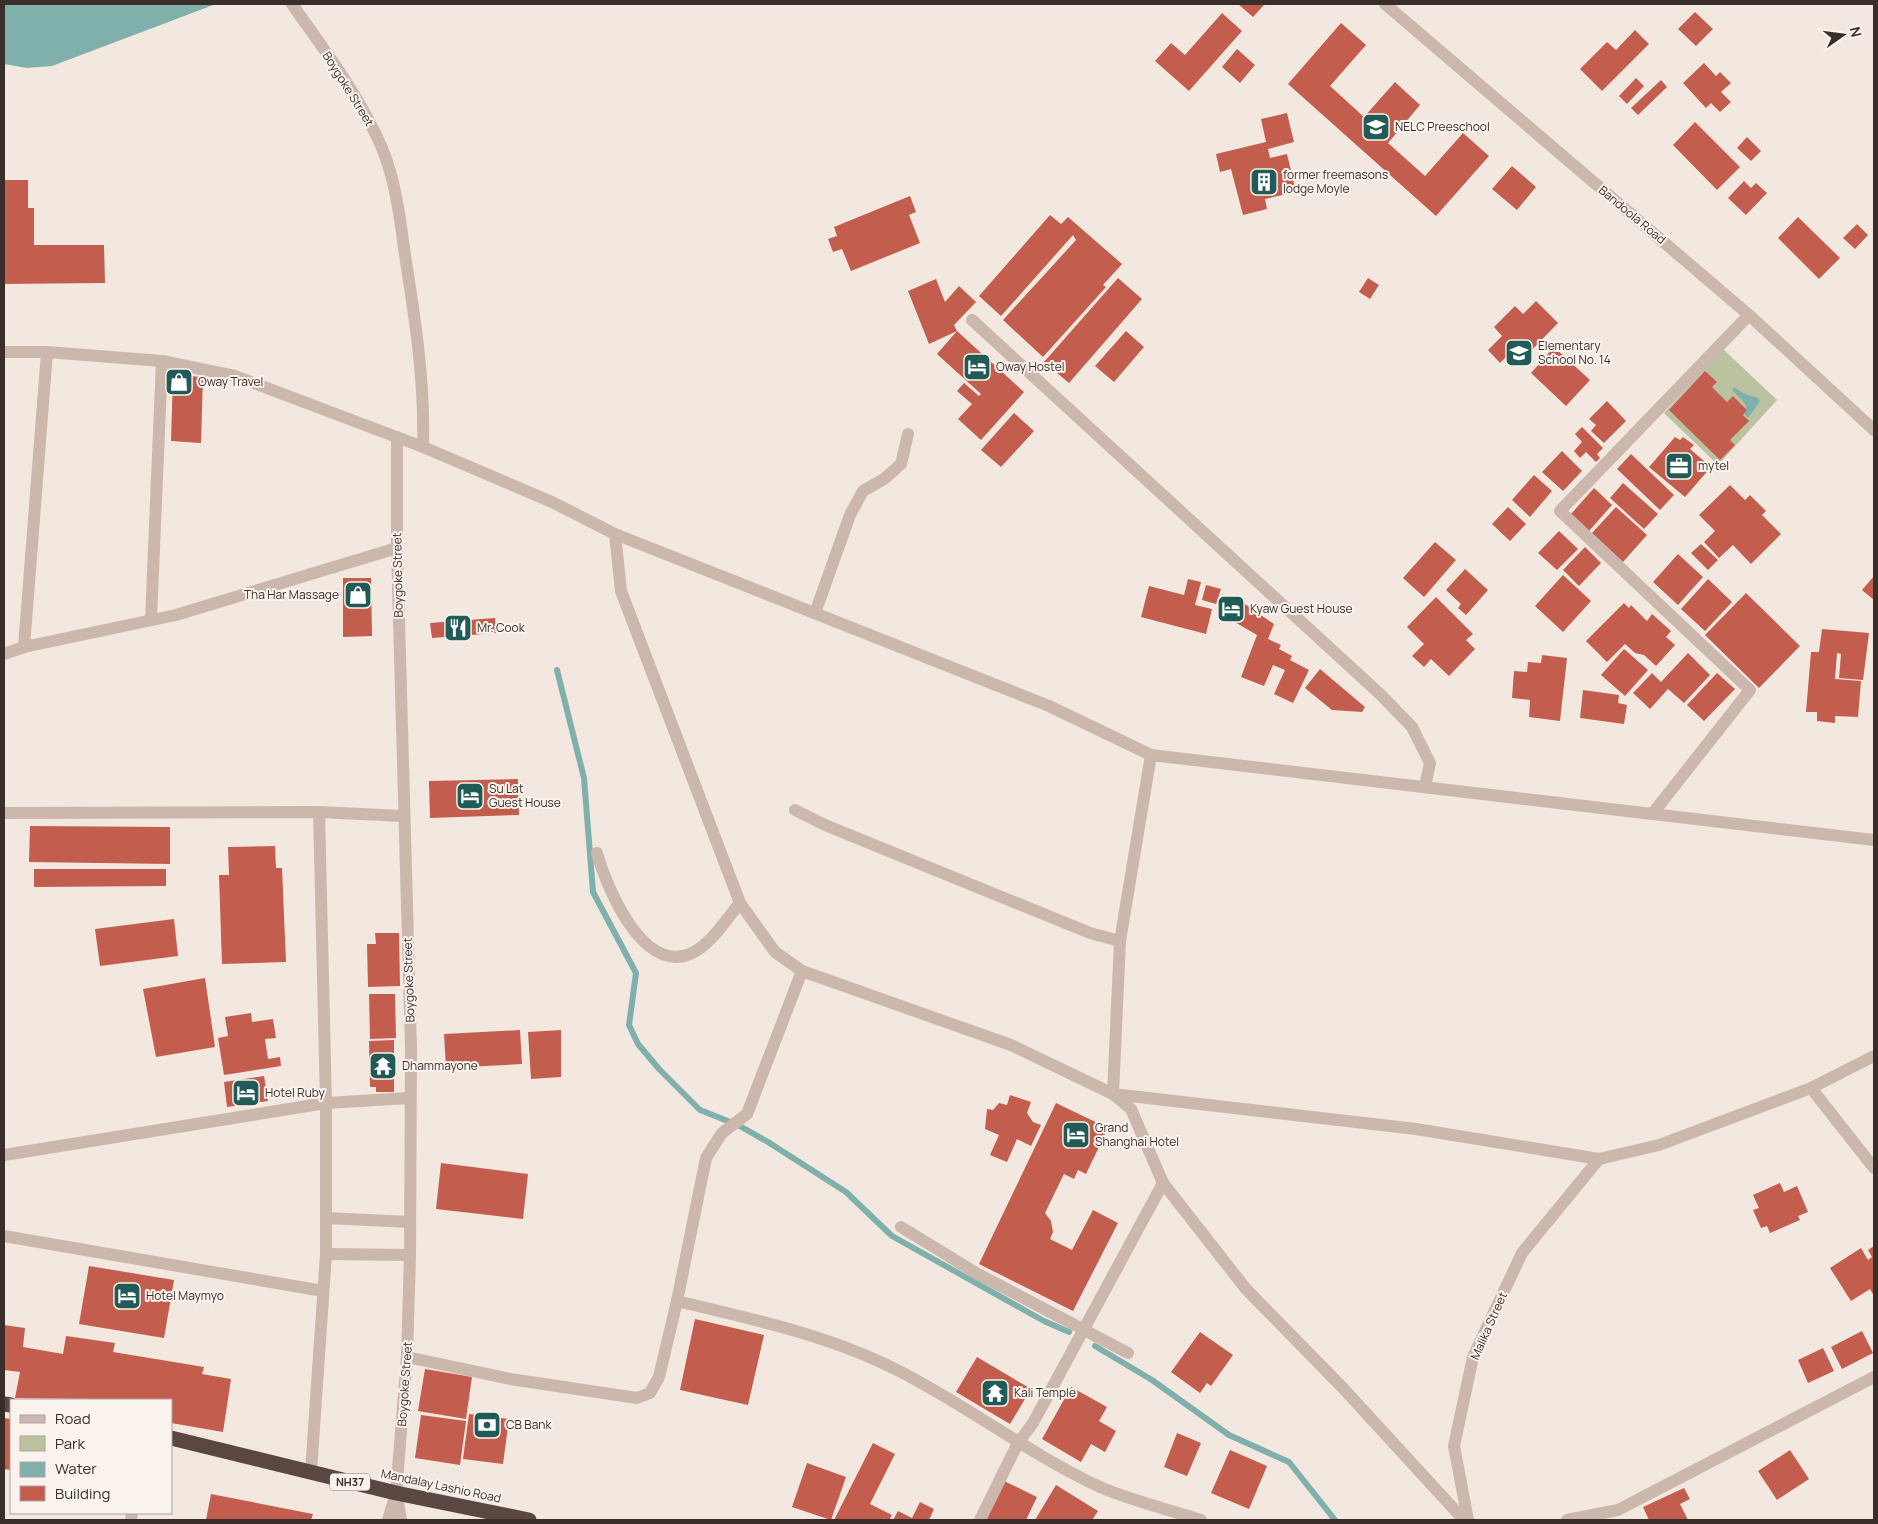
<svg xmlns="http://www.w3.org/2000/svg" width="1878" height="1524" viewBox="0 0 1878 1524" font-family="Manrope,sans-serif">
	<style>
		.green { fill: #bbc2a0 }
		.water { fill: #80b0ac }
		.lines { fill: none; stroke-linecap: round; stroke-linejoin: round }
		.stream { stroke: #80b0ac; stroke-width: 6 }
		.building { fill: #c35d4e }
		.minor { stroke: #cbb7ac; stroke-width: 12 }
		.highway { stroke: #5a4742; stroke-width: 15 }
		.labels { text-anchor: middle; stroke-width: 4; stroke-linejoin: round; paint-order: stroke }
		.shield { fill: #faf3ed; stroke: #746965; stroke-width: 1 }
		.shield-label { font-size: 11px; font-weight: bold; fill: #3a2e2b }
		.street-label { font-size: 12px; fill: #3a2e2b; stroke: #faf3ed }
		.poi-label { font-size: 12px; fill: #3a2e2b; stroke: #faf3ed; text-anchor: start }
	</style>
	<rect width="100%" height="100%" fill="#f3e8e0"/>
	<!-- green -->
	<polygon class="green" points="1723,349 1777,400 1718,465 1664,413"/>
	<!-- water -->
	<g class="water">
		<polygon points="4,4 216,4 52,66 27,68 4,64"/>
		<polygon points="1734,387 1745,394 1758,398 1760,401 1748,418 1744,413 1747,410 1744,402 1732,390"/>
	</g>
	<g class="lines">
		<!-- stream -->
		<g class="stream">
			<polyline points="557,670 584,778 593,892 636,973 629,1025 638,1044 659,1069 700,1110 738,1125 768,1142 846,1192 892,1236 1044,1321 1069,1332"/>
			<polyline points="1095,1346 1152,1380 1229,1435 1289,1462 1335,1520"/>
		</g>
	</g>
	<!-- building -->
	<g class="building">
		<polygon points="1238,4 1265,4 1253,17"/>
		<polygon points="1695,12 1713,29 1696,46 1678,29"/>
		<polygon points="1222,13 1242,31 1189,91 1155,61 1171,43 1185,55"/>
		<polygon points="1341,23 1366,45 1330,86 1364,117 1395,82 1420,105 1388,143 1425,176 1463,133 1489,156 1436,216 1288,84"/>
		<polygon points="1635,30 1649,44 1602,91 1580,69 1607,42 1616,50"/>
		<polygon points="1237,49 1255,65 1240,83 1222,67"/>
		<polygon points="1704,63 1716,76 1720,72 1731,83 1721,92 1731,102 1720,112 1711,103 1706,108 1683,83"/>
		<polygon points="1636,78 1644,86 1627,104 1619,96"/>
		<polygon points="1661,80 1667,87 1638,115 1631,108"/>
		<polygon points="1287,113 1294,142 1268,149 1270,158 1287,154 1296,192 1265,199 1267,209 1243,215 1231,169 1220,172 1216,154 1266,142 1261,119"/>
		<polygon points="1695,122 1740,167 1717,190 1673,145"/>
		<polygon points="1747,137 1761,151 1751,161 1737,148"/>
		<polygon points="1512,166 1536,187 1517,210 1492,189"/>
		<polygon points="4,180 28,180 28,208 34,208 34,245 104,245 105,283 4,284"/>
		<polygon points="1744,181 1751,188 1756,183 1767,193 1746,215 1728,198"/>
		<polygon points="910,196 916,212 909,215 920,243 851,271 842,249 833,252 828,239 837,236 834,227"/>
		<polygon points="1050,215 1061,224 1068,217 1122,264 1103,285 1106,287 1043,357 1003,320 1076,240 1073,235 1001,316 979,296"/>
		<polygon points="1798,217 1840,258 1819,279 1778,238"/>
		<polygon points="1857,224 1868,235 1855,249 1843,238"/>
		<polygon points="1118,278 1142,299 1069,383 1044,362"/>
		<polygon points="1368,278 1379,285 1370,299 1359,292"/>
		<polygon points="936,279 945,302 959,286 976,302 954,325 957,331 929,344 908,291"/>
		<polygon points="1536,301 1558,323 1520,362 1510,353 1500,363 1488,350 1502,336 1494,327 1515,306 1523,314"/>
		<polygon points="957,331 1024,392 981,440 958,419 972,404 957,391 964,383 979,396 981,394 937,354"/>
		<polygon points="1126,331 1144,347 1114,382 1095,366"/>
		<polygon points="1554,347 1590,380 1566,406 1531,373"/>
		<polygon points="1705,371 1717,382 1712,387 1727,402 1733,396 1747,410 1743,415 1749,421 1730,440 1735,445 1720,460 1669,410"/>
		<polygon points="173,375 203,377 201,443 171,441"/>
		<polygon points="1607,401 1626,421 1604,443 1591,431 1596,425 1589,419"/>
		<polygon points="1014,413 1034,431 1001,467 981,450"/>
		<polygon points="1582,427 1603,448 1597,454 1600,458 1596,462 1586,452 1580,458 1574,451 1582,442 1575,434"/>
		<polygon points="1675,437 1680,440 1683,437 1694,445 1690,449 1711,467 1685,497 1649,467"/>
		<polygon points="1562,451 1582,471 1563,491 1542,472"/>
		<polygon points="1631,454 1674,495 1660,510 1617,469"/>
		<polygon points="1534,475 1552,491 1530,517 1512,500"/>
		<polygon points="1623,483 1658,514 1644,529 1610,498"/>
		<polygon points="1730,485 1745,500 1750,495 1766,511 1762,515 1781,534 1751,564 1733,545 1719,558 1704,542 1715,531 1699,515"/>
		<polygon points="1594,488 1612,505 1589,531 1571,514"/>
		<polygon points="1508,507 1526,524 1510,541 1492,524"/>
		<polygon points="1616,507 1647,535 1623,562 1592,533"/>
		<polygon points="1559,531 1578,549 1557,570 1538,553"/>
		<polygon points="1435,542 1456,560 1424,597 1403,578"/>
		<polygon points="1701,544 1718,560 1708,570 1691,553"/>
		<polygon points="1585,547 1601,563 1579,586 1563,570"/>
		<polygon points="1678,554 1703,577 1678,605 1653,582"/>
		<polygon points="1465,569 1488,590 1466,615 1458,608 1461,604 1446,590"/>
		<polygon points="1563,575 1591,601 1563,632 1535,606"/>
		<polygon points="1874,576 1874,600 1862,590"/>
		<polygon points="343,578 371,578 372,636 343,637"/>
		<polygon points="1188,579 1201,582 1195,605 1212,609 1206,634 1141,617 1149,586 1184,595"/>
		<polygon points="1708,579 1732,602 1705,631 1681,609"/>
		<polygon points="1206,585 1221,589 1216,604 1202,600"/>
		<polygon points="1746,593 1800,646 1759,688 1705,635"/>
		<polygon points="1436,597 1473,634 1466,640 1475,649 1449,676 1431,659 1424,667 1412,656 1424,644 1407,627"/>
		<polygon points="1230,599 1238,602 1232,618 1224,615"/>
		<polygon points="1242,602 1274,624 1268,639 1281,645 1279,649 1292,656 1290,660 1309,670 1293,703 1274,694 1285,670 1273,665 1264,686 1241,677 1257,635 1233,621"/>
		<polygon points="1624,603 1629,608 1631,605 1647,621 1652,614 1671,631 1666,637 1675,645 1656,666 1644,655 1635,653 1625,644 1607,662 1586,641"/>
		<polygon points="495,618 496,633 432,638 430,623"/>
		<polygon points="1822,629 1869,633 1863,680 1839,678 1841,654 1837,653 1835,679 1861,681 1858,717 1835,716 1835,723 1817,721 1817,712 1806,712 1811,652 1819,652"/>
		<polygon points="1624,649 1648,670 1625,696 1601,675"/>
		<polygon points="1688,653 1710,675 1684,703 1668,689 1650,709 1633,693 1652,673 1661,682"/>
		<polygon points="1542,655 1567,658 1560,721 1529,717 1530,700 1512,698 1514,671 1527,672 1528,662 1541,663"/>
		<polygon points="1320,669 1365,707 1362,712 1332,710 1305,688"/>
		<polygon points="1717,673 1735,689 1704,721 1687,705"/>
		<polygon points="1583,690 1619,695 1618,703 1627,705 1624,724 1580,718"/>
		<polygon points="518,779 519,815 430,818 429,781"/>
		<polygon points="30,826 170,827 170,864 29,862"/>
		<polygon points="275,846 276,868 282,868 286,962 222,964 219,875 229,875 228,847"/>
		<polygon points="34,869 166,869 166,886 34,887"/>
		<polygon points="174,919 178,956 100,966 95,929"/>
		<polygon points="375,933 399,933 400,986 368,987 367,944 376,944"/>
		<polygon points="205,978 215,1047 156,1057 143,989"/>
		<polygon points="369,994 395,994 396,1038 370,1039"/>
		<polygon points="251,1013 252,1022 273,1019 276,1038 265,1039 268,1059 280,1057 281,1066 224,1075 218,1038 228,1036 225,1017"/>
		<polygon points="520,1030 522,1064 446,1068 444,1034"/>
		<polygon points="561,1030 561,1077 531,1079 528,1032"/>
		<polygon points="394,1040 394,1092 376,1092 376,1087 370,1087 369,1041"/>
		<polygon points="264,1076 268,1101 227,1107 224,1082"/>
		<polygon points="1010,1095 1031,1102 1027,1113 1033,1122 1041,1125 1031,1146 1017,1139 1007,1162 990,1155 999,1135 985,1129 987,1109 993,1110 999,1103 1007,1105"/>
		<polygon points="1056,1103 1108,1128 1086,1174 1078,1170 1074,1179 1064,1174 1045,1213 1051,1221 1053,1232 1050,1239 1072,1250 1093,1210 1118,1223 1073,1311 979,1264"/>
		<polygon points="441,1163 528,1174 523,1219 436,1209"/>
		<polygon points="1780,1183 1784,1192 1797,1186 1808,1212 1798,1216 1800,1220 1770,1233 1767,1226 1761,1228 1753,1210 1759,1208 1753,1195"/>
		<polygon points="1874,1246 1874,1296 1870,1289 1851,1301 1830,1268 1861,1248 1868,1260 1872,1257 1868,1250"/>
		<polygon points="89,1266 174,1280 164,1338 79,1324"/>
		<polygon points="695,1319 764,1335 748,1405 680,1390"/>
		<polygon points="4,1325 25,1328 23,1347 63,1354 66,1336 115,1343 113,1352 204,1367 202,1374 231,1379 223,1432 171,1423 171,1400 15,1398 20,1372 4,1370"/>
		<polygon points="1862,1331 1873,1353 1842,1369 1831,1347"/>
		<polygon points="1200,1332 1233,1355 1211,1386 1207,1383 1200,1393 1171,1372"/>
		<polygon points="1823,1348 1834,1371 1808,1383 1798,1360"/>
		<polygon points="977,1357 1031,1389 1010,1424 956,1392"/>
		<polygon points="425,1369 472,1377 466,1419 418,1411"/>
		<polygon points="1071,1387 1107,1407 1099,1421 1116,1431 1105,1452 1091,1444 1081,1462 1042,1439"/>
		<polygon points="469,1414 509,1419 503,1464 463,1459"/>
		<polygon points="421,1415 466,1421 460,1465 415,1458"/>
		<polygon points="4,1418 11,1419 11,1470 4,1469"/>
		<polygon points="1177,1433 1201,1443 1187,1476 1164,1467"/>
		<polygon points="873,1443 895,1454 870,1504 892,1515 889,1520 834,1520"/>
		<polygon points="1230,1450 1267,1466 1249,1509 1211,1493"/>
		<polygon points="1790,1450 1809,1479 1777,1500 1758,1471"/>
		<polygon points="807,1463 846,1477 831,1520 792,1507"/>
		<polygon points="1004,1481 1037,1497 1026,1520 986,1520"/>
		<polygon points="1056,1485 1098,1511 1092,1520 1035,1520"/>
		<polygon points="1684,1488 1690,1499 1680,1504 1688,1520 1649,1520 1643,1507"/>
		<polygon points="211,1494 313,1514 311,1520 206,1520"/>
		<polygon points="920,1502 934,1509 929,1520 893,1520 898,1511 912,1518"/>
	</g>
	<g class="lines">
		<!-- minor -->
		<g class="minor">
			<path d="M292 4C324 50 360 96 382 148 396 182 400 219 405 255 415 319 425 382 423 447"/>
			<polyline points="1385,4 1749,315 1874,430"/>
			<polyline points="972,320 1381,695 1412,727 1430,763 1425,786"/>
			<polyline points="4,352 47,352 162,361 235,376 423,447 552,502 615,534 1049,706 1151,755 1874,840"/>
			<polyline points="615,534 621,591 740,903 775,952 802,971 1011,1045 1113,1094 1416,1129 1599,1159 1659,1145 1811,1088 1874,1056"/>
			<polyline points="815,613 850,515 863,491 884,479 901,464 908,434"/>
			<polyline points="151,619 162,361"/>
			<polyline points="24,647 47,352"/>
			<polyline points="4,654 24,647 176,615 397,548"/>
			<polyline points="1151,755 1120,941 1113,1094 1131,1109 1163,1183 1246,1289 1342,1387 1464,1520"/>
			<polyline points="795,810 825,825 1090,933 1120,941"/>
			<polyline points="4,813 319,812 403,816"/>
			<polyline points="1653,813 1750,690 1560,511 1749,315"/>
			<path d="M597 853C607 889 647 985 699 949 715 938 728 917 740 903"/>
			<polyline points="1811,1088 1874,1168"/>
			<polyline points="4,1155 326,1103 409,1098"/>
			<polyline points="326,1218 410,1222"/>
			<polyline points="901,1227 978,1274 1128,1353"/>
			<polyline points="4,1236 323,1291"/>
			<polyline points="326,1254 410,1255"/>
			<path d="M677 1301C752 1319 828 1335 897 1370 967 1405 1029 1454 1100 1487 1132 1501 1168 1509 1201 1520"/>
			<polyline points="407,1357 510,1379 637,1398 650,1393 659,1377 677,1301 706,1158 722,1133 747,1114 802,971"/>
			<polyline points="311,1472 326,1254 326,1103 319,812"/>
			<polyline points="397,1496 401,1520"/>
			<polyline points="131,1520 132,1513"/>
			<polyline points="388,1520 396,1493 407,1357 410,1255 411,1049 397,548 397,437"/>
			<polyline points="980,1520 1018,1443 1033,1423 1163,1183"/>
			<polyline points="1468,1520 1454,1446 1473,1357 1522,1253 1599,1159"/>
			<polyline points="1567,1520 1618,1510 1874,1377"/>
		</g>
		<!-- highway -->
		<g class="highway">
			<polyline points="4,1404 11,1405"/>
			<polyline points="171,1438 396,1493 529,1520"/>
		</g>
	</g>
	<!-- icons -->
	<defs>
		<symbol id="school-square" viewBox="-11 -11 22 22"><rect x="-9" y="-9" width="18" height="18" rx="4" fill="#215b58" stroke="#faf3ed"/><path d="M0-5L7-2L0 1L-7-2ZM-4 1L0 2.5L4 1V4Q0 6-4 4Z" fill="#fff"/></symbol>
		<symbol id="building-square" viewBox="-11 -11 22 22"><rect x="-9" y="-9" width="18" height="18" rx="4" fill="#215b58" stroke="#faf3ed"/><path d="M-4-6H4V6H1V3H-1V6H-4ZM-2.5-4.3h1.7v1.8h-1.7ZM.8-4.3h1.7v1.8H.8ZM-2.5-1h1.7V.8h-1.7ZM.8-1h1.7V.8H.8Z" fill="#fff"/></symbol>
		<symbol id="hotel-square" viewBox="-11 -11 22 22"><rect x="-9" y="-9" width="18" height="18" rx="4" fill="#215b58" stroke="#faf3ed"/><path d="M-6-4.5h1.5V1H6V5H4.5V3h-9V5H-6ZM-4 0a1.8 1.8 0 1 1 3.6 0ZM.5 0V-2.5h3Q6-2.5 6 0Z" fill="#fff"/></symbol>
		<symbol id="shop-square" viewBox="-11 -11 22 22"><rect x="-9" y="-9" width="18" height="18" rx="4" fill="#215b58" stroke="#faf3ed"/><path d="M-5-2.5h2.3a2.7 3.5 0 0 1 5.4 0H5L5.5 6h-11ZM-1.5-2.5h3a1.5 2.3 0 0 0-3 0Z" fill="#fff"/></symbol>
		<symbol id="office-square" viewBox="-11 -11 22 22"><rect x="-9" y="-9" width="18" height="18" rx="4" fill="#215b58" stroke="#faf3ed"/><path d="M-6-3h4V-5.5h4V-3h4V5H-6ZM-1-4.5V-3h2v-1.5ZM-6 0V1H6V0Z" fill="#fff"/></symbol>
		<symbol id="restaurant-square" viewBox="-11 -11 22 22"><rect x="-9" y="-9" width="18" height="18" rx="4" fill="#215b58" stroke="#faf3ed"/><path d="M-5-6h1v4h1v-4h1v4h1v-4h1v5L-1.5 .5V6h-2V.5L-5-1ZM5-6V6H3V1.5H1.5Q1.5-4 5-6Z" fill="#fff"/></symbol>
		<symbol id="temple-square" viewBox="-11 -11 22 22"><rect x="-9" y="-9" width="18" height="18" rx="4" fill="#215b58" stroke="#faf3ed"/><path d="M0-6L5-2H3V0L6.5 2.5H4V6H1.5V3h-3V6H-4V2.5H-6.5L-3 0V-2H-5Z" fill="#fff"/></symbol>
		<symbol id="bank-square" viewBox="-11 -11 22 22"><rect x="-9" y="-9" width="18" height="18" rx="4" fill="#215b58" stroke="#faf3ed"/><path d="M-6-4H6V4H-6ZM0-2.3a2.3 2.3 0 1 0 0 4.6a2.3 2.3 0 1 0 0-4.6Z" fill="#fff"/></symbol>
	</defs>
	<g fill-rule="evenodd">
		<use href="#school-square" x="1360" y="111" width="32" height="32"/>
		<use href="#building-square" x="1248" y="166" width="32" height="32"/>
		<use href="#school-square" x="1503" y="337" width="32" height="32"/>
		<use href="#hotel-square" x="961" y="351" width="32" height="32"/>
		<use href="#shop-square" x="163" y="366" width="32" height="32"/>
		<use href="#office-square" x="1663" y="450" width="32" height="32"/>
		<use href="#shop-square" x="342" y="579" width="32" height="32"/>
		<use href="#hotel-square" x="1215" y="593" width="32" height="32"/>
		<use href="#restaurant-square" x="442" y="612" width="32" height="32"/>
		<use href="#hotel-square" x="454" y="780" width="32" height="32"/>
		<use href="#temple-square" x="367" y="1050" width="32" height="32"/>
		<use href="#hotel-square" x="230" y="1077" width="32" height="32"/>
		<use href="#hotel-square" x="1060" y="1119" width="32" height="32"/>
		<use href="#hotel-square" x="111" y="1280" width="32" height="32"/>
		<use href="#temple-square" x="979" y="1377" width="32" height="32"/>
		<use href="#bank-square" x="471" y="1409" width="32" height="32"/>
	</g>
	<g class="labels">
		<!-- shield labels -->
		<rect class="shield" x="330" y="1473.5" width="40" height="17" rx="4"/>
		<g class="shield-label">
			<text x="350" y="1486">NH37</text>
		</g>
		<!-- street labels -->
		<g class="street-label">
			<text transform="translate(348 89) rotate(58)" y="4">Boygoke Street</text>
			<text transform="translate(1632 215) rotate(40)" y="4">Bandoola Road</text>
			<text transform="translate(398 575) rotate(-91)" y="4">Boygoke Street</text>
			<text transform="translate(409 980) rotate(-92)" y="4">Boygoke Street</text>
			<text transform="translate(1489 1326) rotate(-66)" y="4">Malika Street</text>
			<text transform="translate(405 1384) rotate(-86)" y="4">Boygoke Street</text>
			<text transform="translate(441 1486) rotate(12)" y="4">Mandalay Lashio Road</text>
		</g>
		<!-- poi labels -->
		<g class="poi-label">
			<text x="1395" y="131">NELC Preeschool</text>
			<text x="1283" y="179">former freemasons<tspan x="1283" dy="14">lodge Moyle</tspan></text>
			<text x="1538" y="350">Elementary<tspan x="1538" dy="14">School No. 14</tspan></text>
			<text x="996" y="371">Oway Hostel</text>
			<text x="198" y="386">Oway Travel</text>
			<text x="1698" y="470">mytel</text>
			<text x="339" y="599" text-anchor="end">Tha Har Massage</text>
			<text x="1250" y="613">Kyaw Guest House</text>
			<text x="477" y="632">Mr. Cook</text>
			<text x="489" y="793">Su Lat<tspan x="489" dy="14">Guest House</tspan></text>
			<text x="402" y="1070">Dhammayone</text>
			<text x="265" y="1097">Hotel Ruby</text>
			<text x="1095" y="1132">Grand<tspan x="1095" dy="14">Shanghai Hotel</tspan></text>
			<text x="146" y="1300">Hotel Maymyo</text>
			<text x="1014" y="1397">Kali Temple</text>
			<text x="506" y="1429">CB Bank</text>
		</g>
	</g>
	<!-- border -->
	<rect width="1878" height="1524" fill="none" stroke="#3a2e2b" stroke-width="10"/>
	<!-- legend -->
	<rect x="10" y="1399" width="162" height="115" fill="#faf3ed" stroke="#ada49f"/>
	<rect x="20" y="1415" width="25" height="8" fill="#cbb7ac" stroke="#ada49f"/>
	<text x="55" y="1424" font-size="15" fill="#3a2e2b">Road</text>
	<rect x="20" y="1436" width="25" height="15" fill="#bbc2a0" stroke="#ada49f"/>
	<text x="55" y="1449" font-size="15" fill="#3a2e2b">Park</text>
	<rect x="20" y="1462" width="25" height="15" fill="#80b0ac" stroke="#ada49f"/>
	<text x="55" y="1474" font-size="15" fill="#3a2e2b">Water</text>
	<rect x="20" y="1486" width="25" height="15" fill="#c35d4e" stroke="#ada49f"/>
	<text x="55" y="1499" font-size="15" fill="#3a2e2b">Building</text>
	<!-- north arrow -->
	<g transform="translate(1843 35) rotate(76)" stroke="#faf3ed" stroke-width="4" paint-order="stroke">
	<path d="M0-4L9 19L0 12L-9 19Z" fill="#3a2e2b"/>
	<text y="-8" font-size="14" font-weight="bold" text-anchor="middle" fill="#3a2e2b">N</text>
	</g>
</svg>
